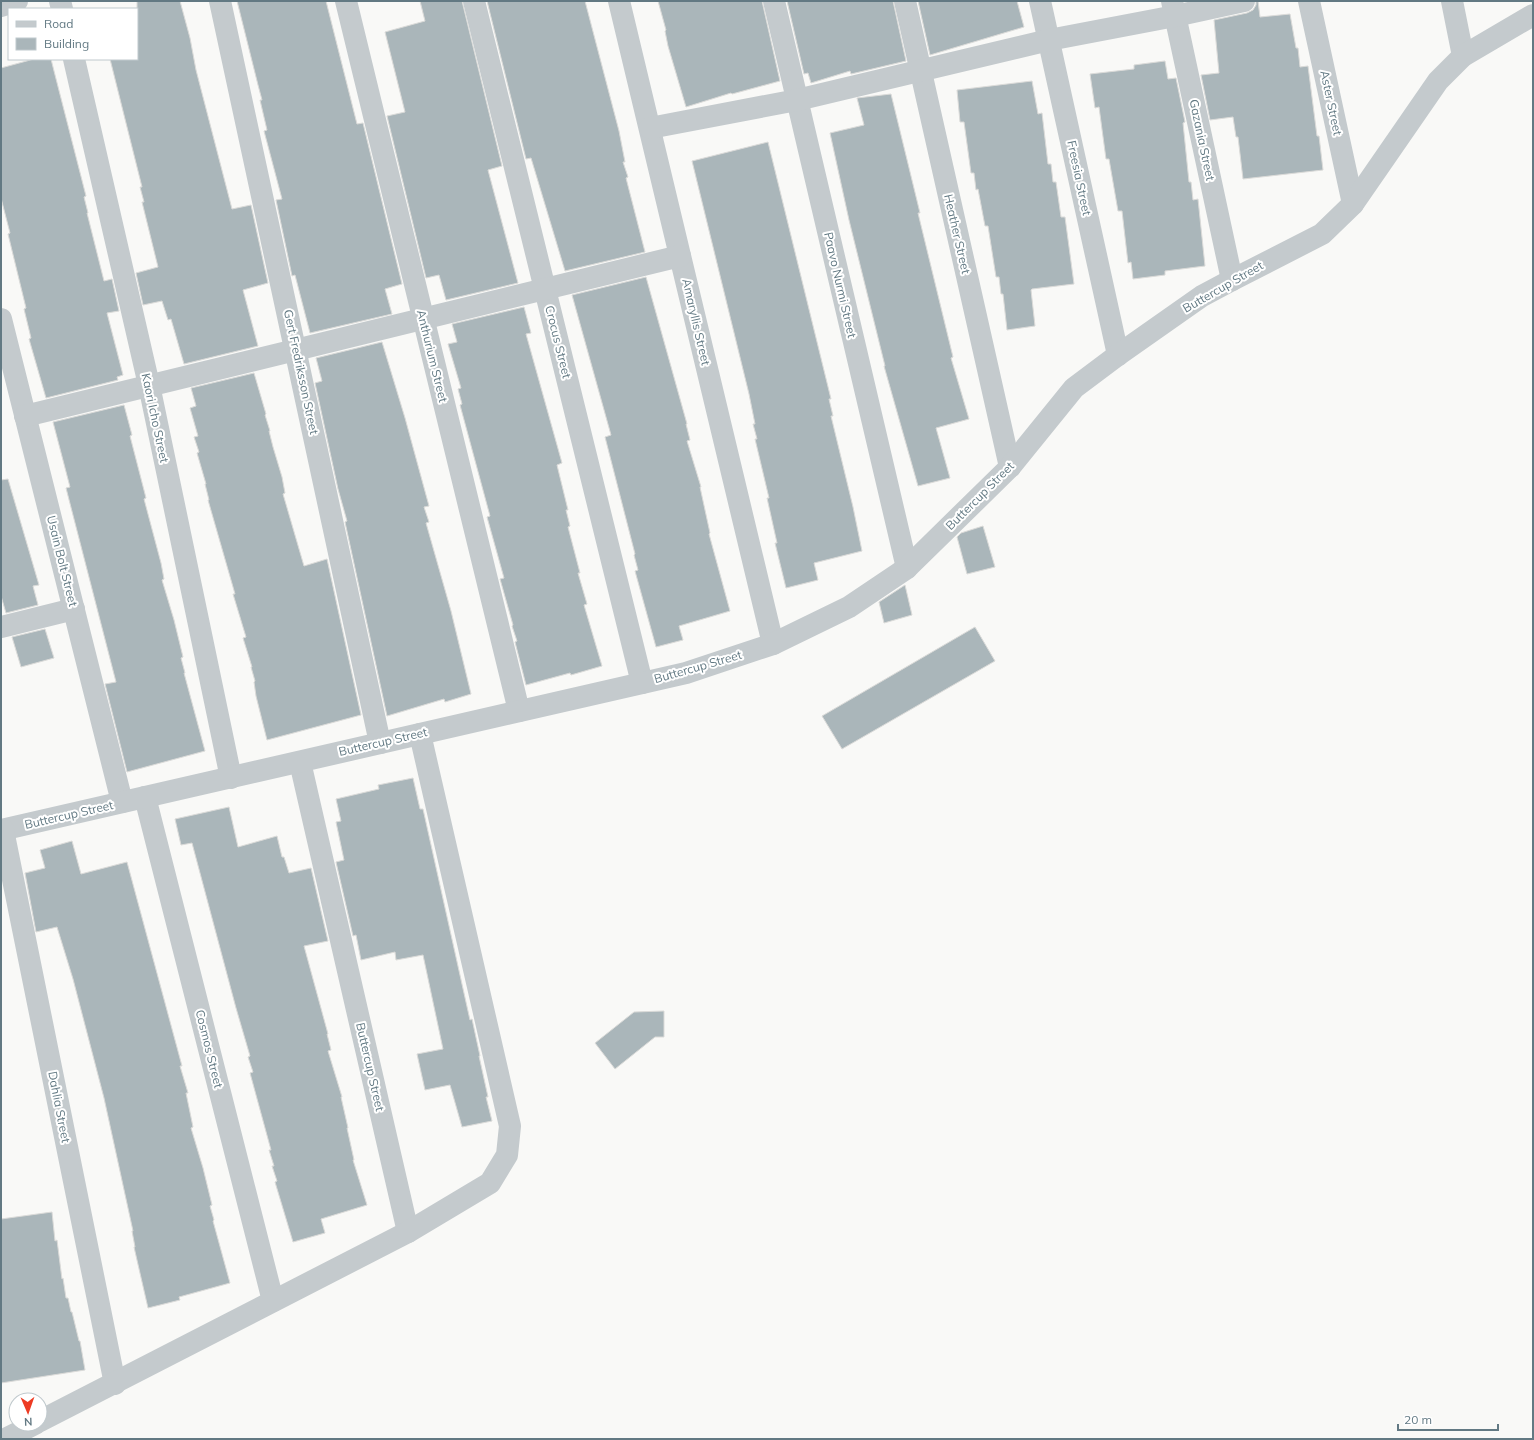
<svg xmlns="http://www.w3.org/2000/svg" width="1534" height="1440" viewBox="0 0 1534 1440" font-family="Mulish,sans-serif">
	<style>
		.building { fill: #aab6ba; stroke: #dbdbd9 }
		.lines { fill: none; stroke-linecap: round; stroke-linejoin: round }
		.minor { stroke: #c4cacd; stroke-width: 22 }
		.labels { text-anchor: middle; stroke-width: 4; stroke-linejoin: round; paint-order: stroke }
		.street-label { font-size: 12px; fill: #627983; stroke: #fff }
	</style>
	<rect width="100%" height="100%" fill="#f9f9f7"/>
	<!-- building -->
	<g class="building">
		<polygon points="137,1 180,1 190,38 196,70 232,209 251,205 268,283 243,290 258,346 184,364 171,319 168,320 162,301 143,305 136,273 158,267 142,202 144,202 140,187 142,187 110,59 137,59"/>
		<polygon points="237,1 326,1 357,124 363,123 402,284 385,289 392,314 310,333 295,275 292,276 276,200 282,199 264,131 267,130 260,100 262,100 258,85"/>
		<polygon points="420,1 462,1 502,166 488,170 518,283 446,300 439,275 426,278 387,116 405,112 385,32 425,21"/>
		<polygon points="487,1 585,1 619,131 625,162 623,162 628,177 626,178 645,252 565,271 531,158 526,159"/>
		<polygon points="658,1 762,1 780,81 732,94 731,93 686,107 668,46 665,31 666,30"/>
		<polygon points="787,1 893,1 906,61 851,74 850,71 811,83 808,73 804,74"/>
		<polygon points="918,1 1017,1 1024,27 930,55"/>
		<polygon points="1256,1 1258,1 1260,17 1290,14 1296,48 1298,48 1300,67 1308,66 1317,136 1319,136 1323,170 1243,179 1238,137 1236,137 1233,117 1210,120 1201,75 1219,73 1214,20 1247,13 1253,10 1256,5"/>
		<polygon points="34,59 51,59 54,71 86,196 84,197 88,213 87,213 104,281 112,279 119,311 107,313 123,375 117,377 118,380 46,398 29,339 31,338 24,309 26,308 8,234 10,233 1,198 1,68"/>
		<polygon points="1165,61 1168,79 1176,78 1185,122 1183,123 1189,182 1191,182 1193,200 1198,199 1205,266 1165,271 1165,275 1133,279 1131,262 1128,263 1122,211 1118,211 1109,159 1106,159 1099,107 1095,108 1090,74 1134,69 1134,65"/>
		<polygon points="1032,81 1038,114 1042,113 1048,164 1051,164 1053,182 1056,182 1061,217 1065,217 1074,284 1032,289 1031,290 1035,326 1007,330 1003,294 1001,294 999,277 996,277 988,226 985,226 978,189 976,190 974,173 971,173 964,122 960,122 957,90"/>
		<polygon points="891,94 920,213 918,213 953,357 951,358 969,419 936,428 950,478 918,486 884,366 885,366 849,220 830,133 864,125 857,98"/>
		<polygon points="768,142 831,399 829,399 833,416 831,416 853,507 862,551 814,563 818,580 786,588 775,543 777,543 767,498 769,498 755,439 757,439 753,424 755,424 749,394 692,161"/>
		<polygon points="646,277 687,424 686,424 690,440 687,441 701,487 700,487 710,533 709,534 730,611 679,626 683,640 656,647 635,571 638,570 634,555 635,554 605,437 611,435 572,295"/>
		<polygon points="524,307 531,333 526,334 562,463 557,465 568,510 566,510 570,526 568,527 580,573 578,573 587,604 584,605 602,666 571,675 570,673 526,685 515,642 517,641 512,626 513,625 500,579 504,578 487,517 490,516 460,405 462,404 458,389 461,388 448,344 457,342 452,324"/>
		<polygon points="382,342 405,418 429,506 424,507 429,522 426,523 451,611 471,694 445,702 444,699 387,716 345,522 347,521 338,489 315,383 322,381 316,358"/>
		<polygon points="254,373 266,414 265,415 270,431 269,431 273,447 282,477 285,493 283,494 304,566 327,559 361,715 267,740 256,696 254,682 255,681 251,667 252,667 243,638 246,637 233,594 235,594 208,500 209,500 205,484 206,484 197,453 199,452 194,437 198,436 190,408 196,406 191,388"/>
		<polygon points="124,405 132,435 130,436 146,498 144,499 161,563 164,579 162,580 174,620 183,657 181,658 185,673 184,673 205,751 127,772 105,684 116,682 66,488 70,487 53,422"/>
		<polygon points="8,479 39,585 33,586 38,605 6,613 1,596 1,480"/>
		<polygon points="983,526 995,567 967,574 957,537 961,533"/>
		<polygon points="905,585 912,615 884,623 879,602"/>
		<polygon points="975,627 995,661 842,749 822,716"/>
		<polygon points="45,629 54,658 21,667 12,637"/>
		<polygon points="413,778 420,809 423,809 470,1020 472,1019 480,1056 479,1056 488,1097 486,1097 492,1121 462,1127 450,1085 425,1090 417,1054 443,1049 423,955 396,960 395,952 361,960 356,935 353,936 336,862 344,860 336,822 341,821 336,799 379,789 378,785"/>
		<polygon points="229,807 238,847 277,836 282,857 284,857 289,873 311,868 328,941 304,946 328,1034 327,1034 331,1050 328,1051 342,1097 341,1097 348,1128 347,1128 354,1160 353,1160 367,1205 321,1219 325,1233 293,1242 275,1182 277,1181 272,1166 274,1166 269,1150 271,1150 250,1073 253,1072 248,1057 250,1056 236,1008 192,843 181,845 175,819"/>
		<polygon points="72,841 81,874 127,862 182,1066 180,1066 188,1093 186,1093 193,1127 191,1128 203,1168 212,1205 210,1206 214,1220 213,1221 230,1283 179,1297 180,1300 148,1308 134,1247 135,1247 132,1231 133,1231 104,1098 73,979 57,927 36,932 25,873 45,868 40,850"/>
		<polygon points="664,1011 664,1037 655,1037 615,1069 595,1043 634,1012"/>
		<polygon points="52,1212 55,1241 57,1240 62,1279 63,1278 66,1298 68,1298 71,1312 72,1312 79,1341 80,1341 85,1370 1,1383 1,1219"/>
	</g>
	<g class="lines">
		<!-- minor -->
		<g class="minor">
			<polyline points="60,1 62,9"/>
			<polyline points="220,1 380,743"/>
			<polyline points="346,1 519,711"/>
			<polyline points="474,1 642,683"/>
			<polyline points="619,1 773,644"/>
			<polyline points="774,1 907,568"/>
			<polyline points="905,1 1010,467"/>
			<polyline points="1040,1 1118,355"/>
			<polyline points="1172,1 1232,280"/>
			<polyline points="1309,1 1353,204"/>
			<polyline points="1452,1 1463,56"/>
			<polyline points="1,6 17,1"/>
			<polyline points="74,59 149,385 231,778"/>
			<polyline points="650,128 797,100 1049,40 1175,16 1244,1"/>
			<polyline points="1,319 122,802"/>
			<polyline points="25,416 680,256"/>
			<polyline points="1,627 74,609"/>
			<polyline points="300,762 408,1232"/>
			<polyline points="145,797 273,1301"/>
			<polyline points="1,830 686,673 773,644 849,607 907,568 1010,467 1074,388 1118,355 1202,296 1232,280 1322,234 1353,204 1438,81 1463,56 1533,15"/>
			<polyline points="3,830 115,1384"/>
			<polyline points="40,1421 408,1232 490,1183 507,1155 510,1126 420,734"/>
			<polyline points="5,1439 35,1424"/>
		</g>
	</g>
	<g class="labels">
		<!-- street labels -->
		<g class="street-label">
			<text transform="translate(1331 103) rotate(78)" y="4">Aster Street</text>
			<text transform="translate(1202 140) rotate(78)" y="4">Gazania Street</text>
			<text transform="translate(1079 178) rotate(78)" y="4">Freesia Street</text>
			<text transform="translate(957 234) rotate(77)" y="4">Heather Street</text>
			<text transform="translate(840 285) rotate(77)" y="4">Paavo Nurmi Street</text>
			<text transform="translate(1223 287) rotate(-30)" y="4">Buttercup Street</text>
			<text transform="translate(696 322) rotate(77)" y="4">Amaryllis Street</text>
			<text transform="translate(558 342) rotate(76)" y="4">Crocus Street</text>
			<text transform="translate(432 356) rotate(76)" y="4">Anthurium Street</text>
			<text transform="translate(301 372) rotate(78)" y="4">Gert Fredriksson Street</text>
			<text transform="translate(155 418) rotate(78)" y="4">Kaori Icho Street</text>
			<text transform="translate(980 496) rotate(-45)" y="4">Buttercup Street</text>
			<text transform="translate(62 561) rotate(76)" y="4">Usain Bolt Street</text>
			<text transform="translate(698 667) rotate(-16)" y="4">Buttercup Street</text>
			<text transform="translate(383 742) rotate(-13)" y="4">Buttercup Street</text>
			<text transform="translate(69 815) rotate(-13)" y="4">Buttercup Street</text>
			<text transform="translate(209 1049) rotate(76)" y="4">Cosmos Street</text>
			<text transform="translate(370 1067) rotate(77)" y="4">Buttercup Street</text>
			<text transform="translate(59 1107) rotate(79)" y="4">Dahlia Street</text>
		</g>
	</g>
	<!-- border -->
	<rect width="1534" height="1440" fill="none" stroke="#627983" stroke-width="4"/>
	<!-- legend -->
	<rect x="8" y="8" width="130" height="52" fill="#ffffff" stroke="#c0c9cd"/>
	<rect x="16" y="21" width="20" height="6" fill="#c4cacd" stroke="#c0c9cd"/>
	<text x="44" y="28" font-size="12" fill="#627983">Road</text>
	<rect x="16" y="38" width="20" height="12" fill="#aab6ba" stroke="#c0c9cd"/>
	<text x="44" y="48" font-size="12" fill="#627983">Building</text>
	<!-- north arrow -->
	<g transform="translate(28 1412) rotate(178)"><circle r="19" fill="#ffffff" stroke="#c0c9cd"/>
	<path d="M0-3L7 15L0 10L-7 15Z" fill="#ed3b23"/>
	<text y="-6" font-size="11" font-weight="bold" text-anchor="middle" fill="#627983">N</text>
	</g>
	<!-- scale -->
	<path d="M1398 1424v6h100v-6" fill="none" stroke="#627983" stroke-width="2"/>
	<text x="1404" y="1424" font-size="12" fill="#627983" stroke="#ffffff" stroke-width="3" paint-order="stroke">20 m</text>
</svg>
